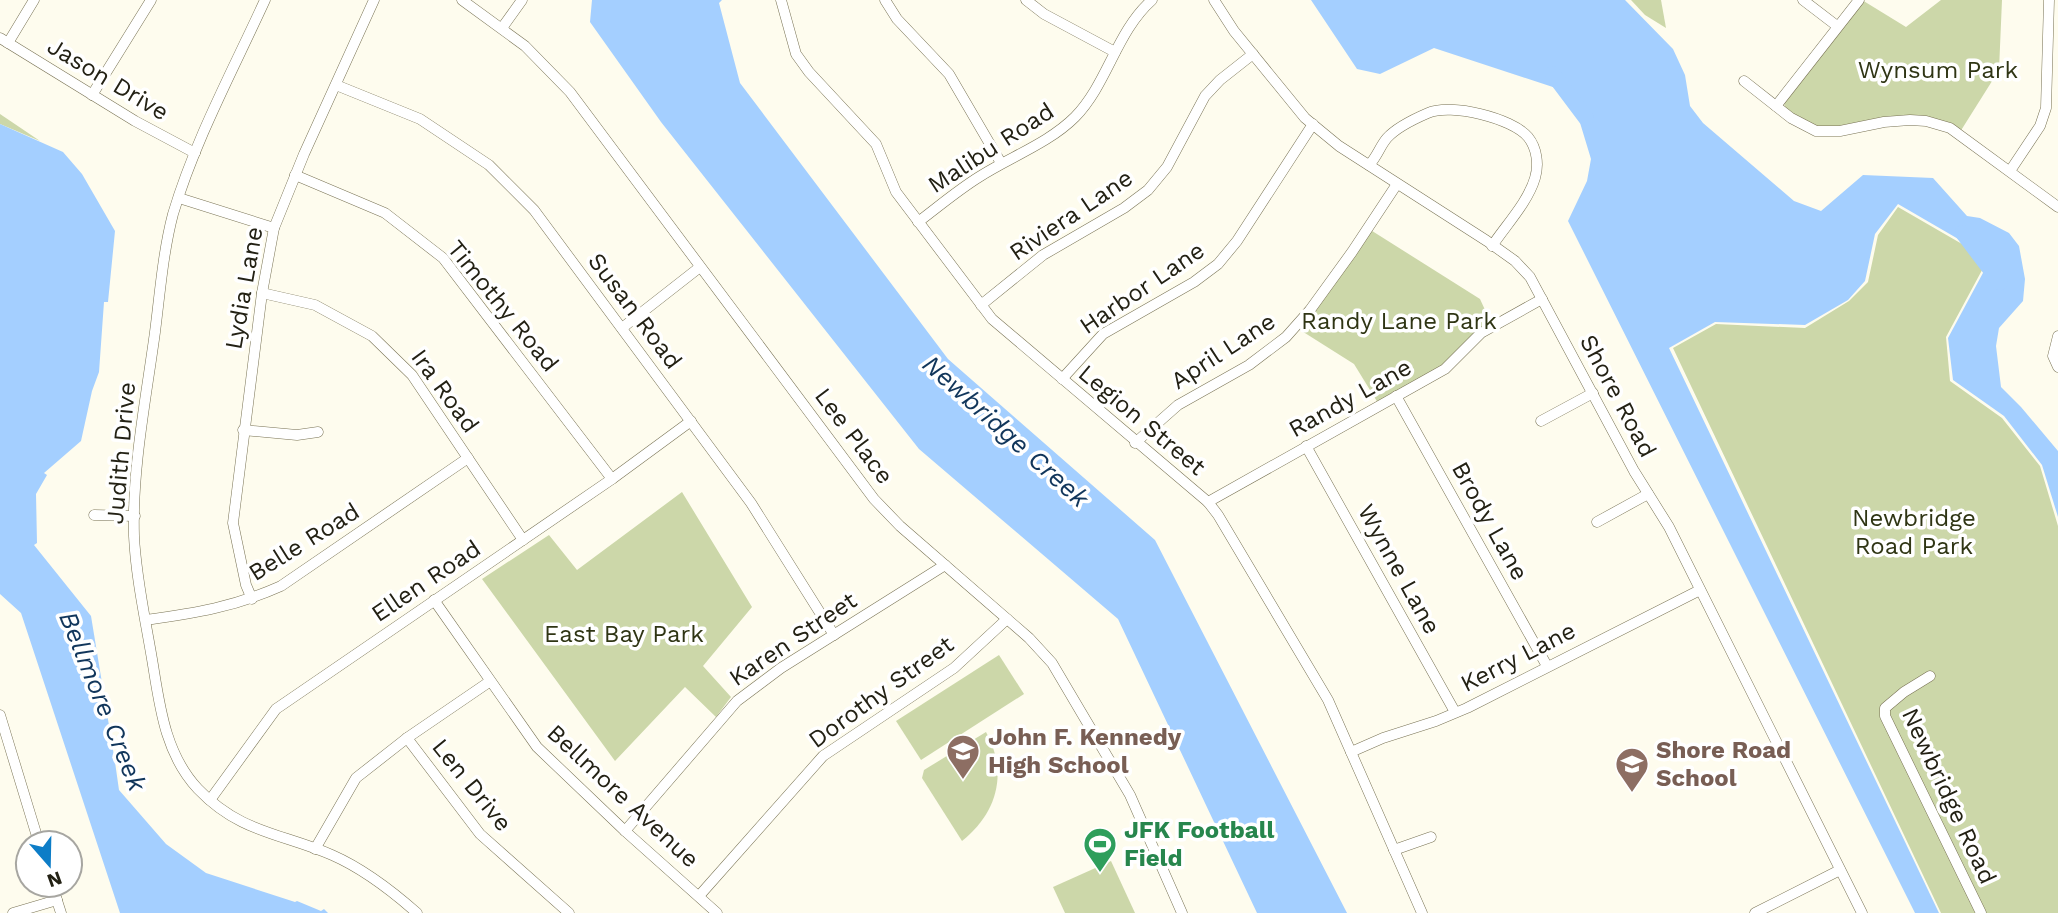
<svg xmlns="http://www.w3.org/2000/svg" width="2058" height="913" viewBox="0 0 2058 913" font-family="'Work Sans',sans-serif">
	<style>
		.green { fill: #ccd7a9 }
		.water { fill: #a4cfff }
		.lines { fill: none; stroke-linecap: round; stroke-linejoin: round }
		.river { stroke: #a4cfff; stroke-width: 16 }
		.minor-casing { stroke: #797355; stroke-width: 11 }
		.minor { stroke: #fff; stroke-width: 10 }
		.labels { text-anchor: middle; stroke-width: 7; stroke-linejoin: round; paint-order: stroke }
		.park-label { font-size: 24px; fill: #2f3514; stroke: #fff }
		.street-label { font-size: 24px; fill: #232114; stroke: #fff }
		.education-label { font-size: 24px; font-weight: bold; fill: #785e54; stroke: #fff; text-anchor: start }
		.leisure-label { font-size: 24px; font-weight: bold; fill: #27864d; stroke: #fff; text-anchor: start }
		.water-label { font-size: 26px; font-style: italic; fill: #11365b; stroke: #fff }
	</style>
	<rect width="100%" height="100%" fill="#fefcee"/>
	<!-- green -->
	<g class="green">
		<polygon points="1631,0 1661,0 1666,28 1645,15"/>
		<polygon points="1862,0 1906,27 1941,0 2002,0 1999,70 1960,132 1937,122 1839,129 1816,128 1785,110 1784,99"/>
		<polygon points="0,114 40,141 0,124"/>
		<polygon points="1898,207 1988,259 1946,337 1950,381 2002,418 2040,466 2058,526 2058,913 1941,913 1673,348 1716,324 1805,328 1849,301 1868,282 1878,235"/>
		<polygon points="1369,229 1480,299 1491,323 1442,367 1378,403 1354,364 1297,328"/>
		<polygon points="682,492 752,607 703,666 731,697 716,717 685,687 615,761 482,579 549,535 577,570"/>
		<polygon points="999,655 1024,694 921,760 896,721"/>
		<path d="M986 732C1008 772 998 812 962 841L922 778 924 770Z"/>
		<polygon points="1111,861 1135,913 1065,913 1053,887"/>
	</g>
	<!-- water -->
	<g class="water">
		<polygon points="592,0 722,0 719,3 740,83 948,359 1155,540 1347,913 1257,913 1118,619 919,449 661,122 590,22"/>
		<polygon points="1311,0 1625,0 1673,49 1685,75 1690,106 1703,123 1794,201 1821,211 1863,175 1933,178 1967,216 1980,218 2009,233 2019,246 2025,279 2023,301 1999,328 1996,346 2001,387 2021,407 2058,451 2058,517 2042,465 2004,416 1953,380 1948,338 1991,258 1898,204 1875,234 1865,281 1848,300 1805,325 1715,322 1669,348 1939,913 1915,913 1568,221 1587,181 1591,159 1571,93 1434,48 1380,74 1357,69"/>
		<polygon points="0,124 63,152 82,174 115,231 108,302 104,302 99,372 92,391 81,441 44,473 47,475 36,494 37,543 34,545 91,616 114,756 112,757 115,762 119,790 166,844 206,873 295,902 297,901 321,911 324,909 328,913 120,913 21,613 0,594"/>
	</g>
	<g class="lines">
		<!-- river -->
		<g class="river">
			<polyline points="1553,74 1586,118"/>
			<polyline points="1963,233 2000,282"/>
		</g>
		<defs>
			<g id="minor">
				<path d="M265 0C233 70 195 140 173 214 163 252 160 293 155 332 146 399 132 468 134 536 136 579 146 622 153 665 160 709 166 755 198 789 240 833 281 833 332 855 364 869 391 890 417 913"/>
				<polyline points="462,0 525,46 570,92 874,499 900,526 1029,638 1052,663 1130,795 1182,913"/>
				<polyline points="781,0 796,54 809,72 876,144 896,192 992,319 1208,502 1218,515 1328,700 1422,913"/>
				<polyline points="885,0 897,19 949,74 1001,163"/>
				<polyline points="1026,0 1044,14 1115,52"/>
				<polyline points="1214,0 1234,31 1305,118 1339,146 1487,241 1515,261 1530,277 1634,471 1669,527 1862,913"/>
				<polyline points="1803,0 1837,26"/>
				<polyline points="502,28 522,0"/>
				<polyline points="0,38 135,121 195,153"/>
				<polyline points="8,43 34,0"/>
				<polyline points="1744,81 1791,118 1816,131 1840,131 1884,122 1910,120 1926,121 1950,128 2058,207"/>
				<polyline points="336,85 420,119 489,165 534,210 751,503 834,635"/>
				<polyline points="92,95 151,0"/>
				<polyline points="1776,106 1859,0"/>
				<path d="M1369 165C1377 157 1380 146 1387 138 1397 127 1414 119 1428 113 1451 103 1512 118 1528 137 1537 148 1539 165 1535 178 1528 202 1506 225 1492 246"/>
				<polyline points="2010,171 2040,126 2046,108 2049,0"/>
				<polyline points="295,175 385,213 443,258 612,479"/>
				<polyline points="179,198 274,228"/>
				<path d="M918 222C938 207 958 190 979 177 1010 157 1049 143 1075 117 1108 83 1116 32 1152 0"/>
				<polyline points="262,293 315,305 372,336 412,375 523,540"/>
				<polyline points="981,305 1043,255 1124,208 1148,190 1167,167 1205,96 1220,80 1253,54"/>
				<polyline points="622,328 700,267"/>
				<polyline points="2058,336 2053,356 2058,367"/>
				<polyline points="1062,379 1103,334 1194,282 1218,264 1237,241 1313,124"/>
				<polyline points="1396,396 1547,666"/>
				<polyline points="1541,421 1593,393"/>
				<polyline points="243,430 297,435 318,432"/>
				<polyline points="1135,443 1178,405 1249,365 1286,337 1310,310 1352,252 1397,184"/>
				<polyline points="1306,446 1455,712"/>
				<polyline points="1208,502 1445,369 1481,333 1542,299"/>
				<polyline points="94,515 135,516"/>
				<polyline points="1597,522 1648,494"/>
				<polyline points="252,599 246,585 233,523 262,293 274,228 304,154 374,0"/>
				<polyline points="434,600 537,747 625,831 717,913"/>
				<path d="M146 620C196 613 234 607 281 586L468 458"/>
				<polyline points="1930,676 1904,692 1885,708 1885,716 1981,913"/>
				<polyline points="0,715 39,843"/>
				<polyline points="407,738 480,834 569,913"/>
				<polyline points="1351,752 1383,738 1436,721 1467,708 1700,590"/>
				<polyline points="210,800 276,709 612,479 691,421"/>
				<polyline points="625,831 737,701 781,668 945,565"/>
				<polyline points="315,849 356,778 407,738 489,682"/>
				<polyline points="1394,850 1431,837"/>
				<polyline points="52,885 61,913"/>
				<polyline points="699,896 823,756 954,668 1007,619"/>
				<polyline points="13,913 57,900"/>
				<polyline points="1755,913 1840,870"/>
			</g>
		</defs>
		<!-- minor casing -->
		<use href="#minor" class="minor-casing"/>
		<!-- minor -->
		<use href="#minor" class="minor"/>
	</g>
	<!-- icons -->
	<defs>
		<symbol id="school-pin" viewBox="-11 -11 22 30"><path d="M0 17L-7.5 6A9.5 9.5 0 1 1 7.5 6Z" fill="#8d6e63" stroke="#fff"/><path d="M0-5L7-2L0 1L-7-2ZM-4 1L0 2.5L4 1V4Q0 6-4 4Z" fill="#fff"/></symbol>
		<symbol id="stadium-pin" viewBox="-11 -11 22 30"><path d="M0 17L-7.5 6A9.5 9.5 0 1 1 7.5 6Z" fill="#2e9e5b" stroke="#fff"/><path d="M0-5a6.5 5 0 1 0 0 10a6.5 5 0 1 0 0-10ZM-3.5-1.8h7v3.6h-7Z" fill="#fff"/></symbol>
	</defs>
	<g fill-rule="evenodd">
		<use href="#school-pin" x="944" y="732" width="38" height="52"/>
		<use href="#school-pin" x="1613" y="745" width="38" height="52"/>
		<use href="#stadium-pin" x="1081" y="825" width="38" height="52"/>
	</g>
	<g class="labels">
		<!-- park labels -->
		<g class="park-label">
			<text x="1938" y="78">Wynsum Park</text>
			<text x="1399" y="329">Randy Lane Park</text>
			<text x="1914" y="526">Newbridge<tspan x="1914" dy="28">Road Park</tspan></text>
			<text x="624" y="642">East Bay Park</text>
		</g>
		<!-- street labels -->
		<g class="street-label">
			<text transform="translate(108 79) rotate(31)" y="8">Jason Drive</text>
			<text transform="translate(991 148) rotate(-33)" y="8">Malibu Road</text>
			<text transform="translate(1071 215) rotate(-34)" y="8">Riviera Lane</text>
			<text transform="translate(244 288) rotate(-80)" y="8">Lydia Lane</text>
			<text transform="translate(1142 288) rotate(-34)" y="8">Harbor Lane</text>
			<text transform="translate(503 306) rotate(51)" y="8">Timothy Road</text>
			<text transform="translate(635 311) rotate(53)" y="8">Susan Road</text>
			<text transform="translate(1223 351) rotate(-33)" y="8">April Lane</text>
			<text transform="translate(445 391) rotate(54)" y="8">Ira Road</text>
			<text transform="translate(1618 396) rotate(62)" y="8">Shore Road</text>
			<text transform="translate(1350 398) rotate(-29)" y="8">Randy Lane</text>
			<text transform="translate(1142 420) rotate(40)" y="8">Legion Street</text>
			<text transform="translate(854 436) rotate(53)" y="8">Lee Place</text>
			<text transform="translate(121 453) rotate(-85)" y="8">Judith Drive</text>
			<text transform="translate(1490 521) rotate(61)" y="8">Brody Lane</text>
			<text transform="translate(304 542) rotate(-32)" y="8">Belle Road</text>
			<text transform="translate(1399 569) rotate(61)" y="8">Wynne Lane</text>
			<text transform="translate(426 581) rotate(-34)" y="8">Ellen Road</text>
			<text transform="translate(793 639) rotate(-34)" y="8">Karen Street</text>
			<text transform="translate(1518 657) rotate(-27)" y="8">Kerry Lane</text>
			<text transform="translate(881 692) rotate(-36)" y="8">Dorothy Street</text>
			<text transform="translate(472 785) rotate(51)" y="8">Len Drive</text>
			<text transform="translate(623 796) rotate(43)" y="8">Bellmore Avenue</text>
			<text transform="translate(1949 796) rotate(65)" y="8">Newbridge Road</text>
		</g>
		<!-- education labels -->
		<g class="education-label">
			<text x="988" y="745">John F. Kennedy<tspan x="988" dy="28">High School</tspan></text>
			<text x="1656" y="758">Shore Road<tspan x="1656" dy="28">School</tspan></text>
		</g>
		<!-- leisure labels -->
		<g class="leisure-label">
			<text x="1124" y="838">JFK Football<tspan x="1124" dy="28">Field</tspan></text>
		</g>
		<!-- water labels -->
		<g class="water-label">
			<text transform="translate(1006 431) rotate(42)" y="9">Newbridge Creek</text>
			<text transform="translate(103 701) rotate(68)" y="9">Bellmore Creek</text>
		</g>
	</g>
	<!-- north arrow -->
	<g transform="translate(49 864) rotate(160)"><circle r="33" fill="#ffffff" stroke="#a7a6a1" stroke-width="2"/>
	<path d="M0-5L12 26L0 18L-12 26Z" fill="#0d7dc7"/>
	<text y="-10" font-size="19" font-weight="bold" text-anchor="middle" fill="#232114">N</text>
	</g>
</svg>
